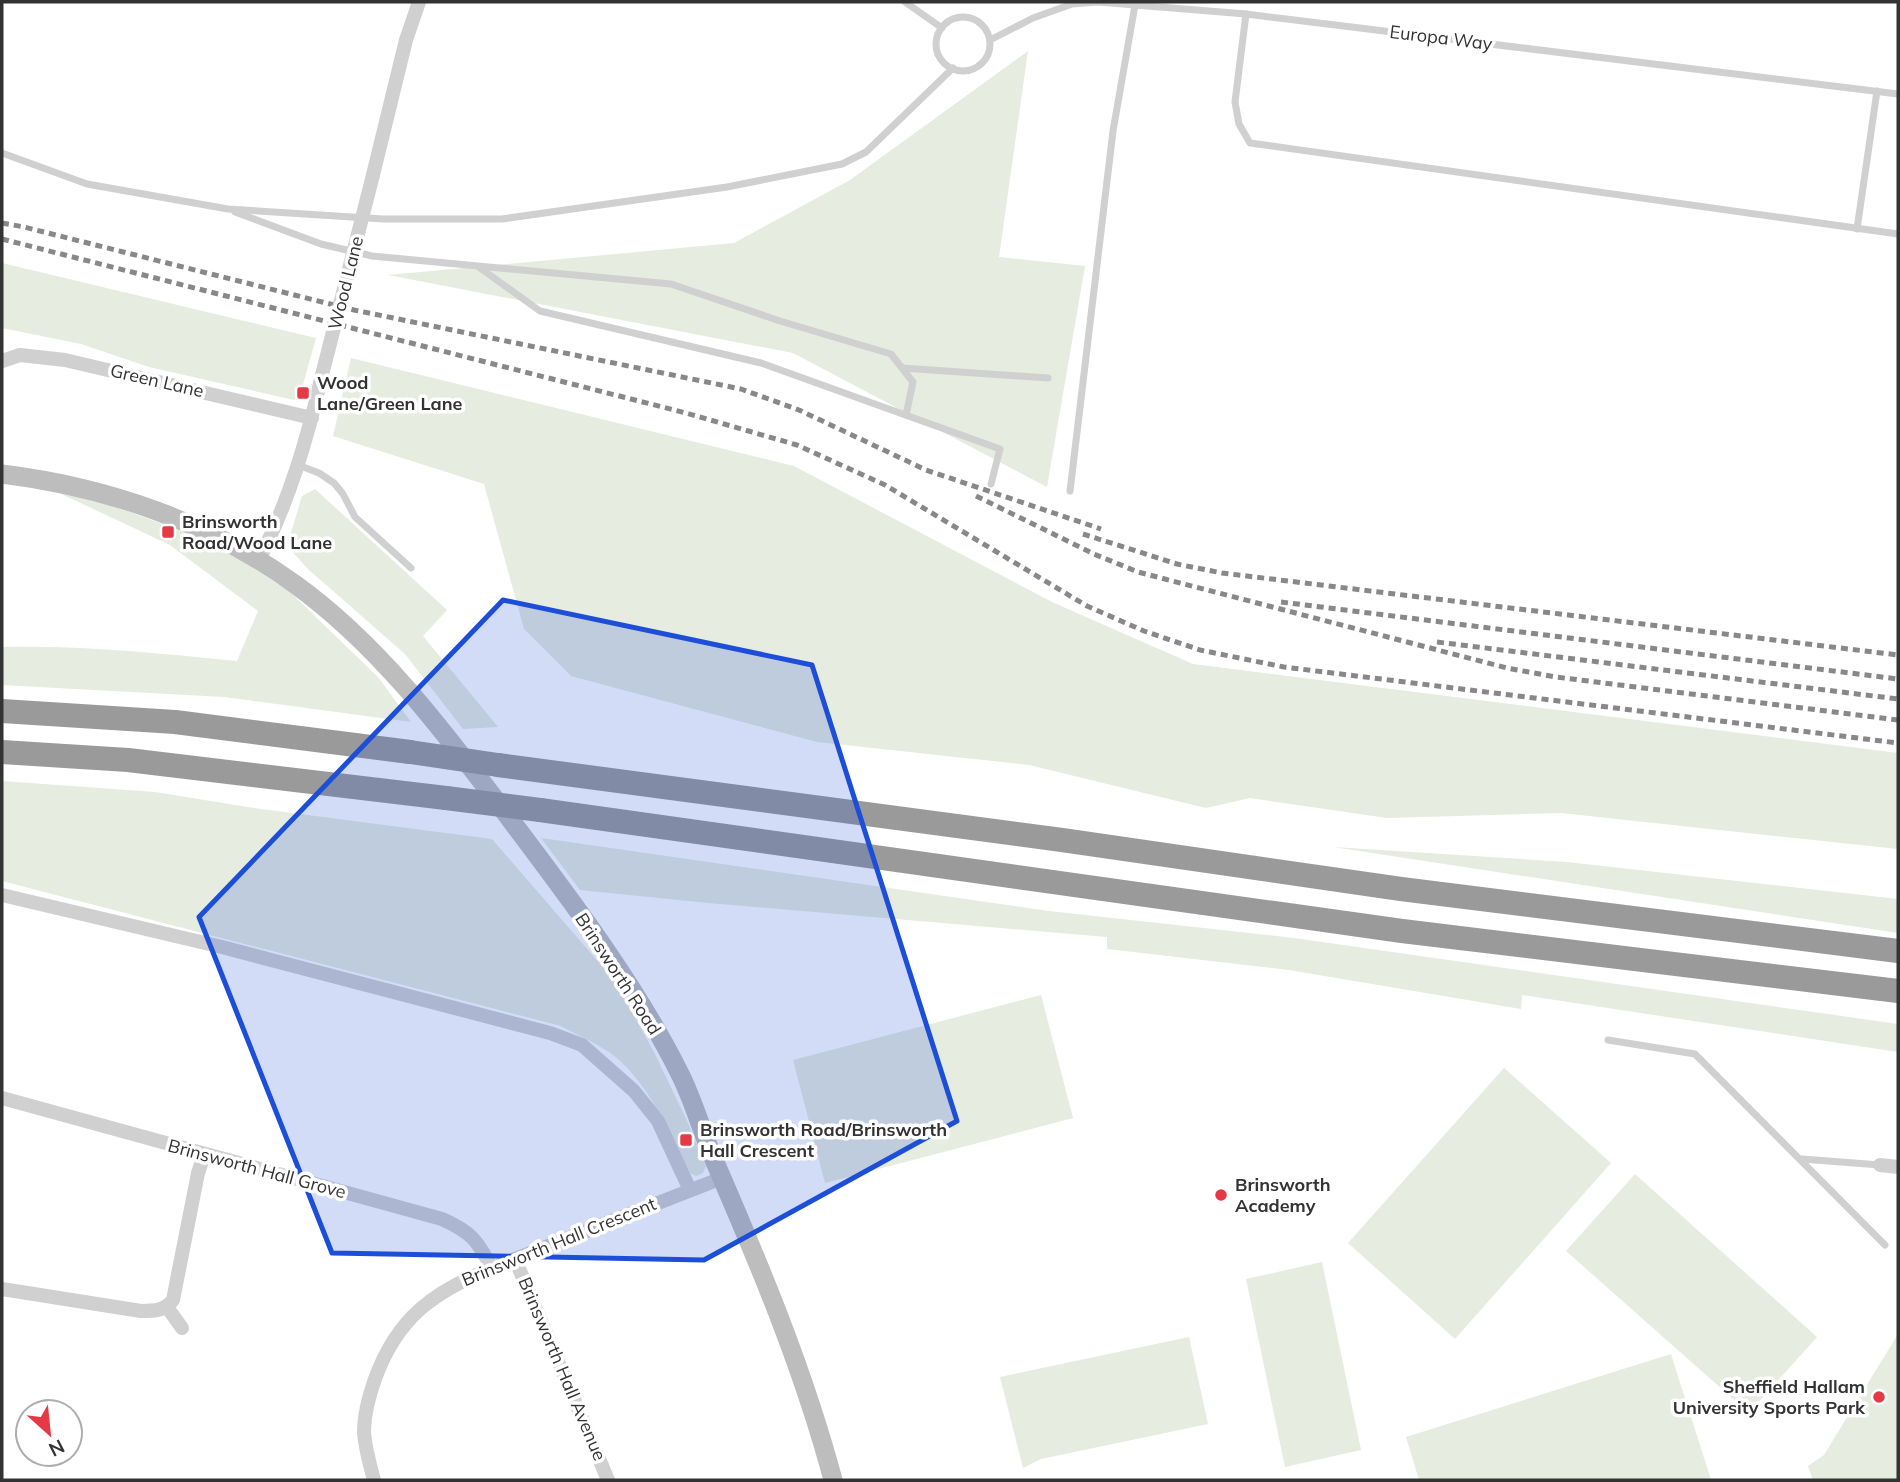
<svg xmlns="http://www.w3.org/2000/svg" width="1900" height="1482" viewBox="0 0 1900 1482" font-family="Mulish,sans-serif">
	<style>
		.green { fill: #e6ecdf }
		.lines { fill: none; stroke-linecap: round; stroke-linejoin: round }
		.lane { stroke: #d0d0d0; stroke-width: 7 }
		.street { stroke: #d0d0d0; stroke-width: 14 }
		.secondary { stroke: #bdbdbd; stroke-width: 19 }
		.highway { stroke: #9a9a9a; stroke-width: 24 }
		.rail { stroke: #888; stroke-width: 5; stroke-dasharray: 7 5; stroke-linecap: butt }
		.street-bridge { stroke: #d0d0d0; stroke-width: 14 }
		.highway-bridge { stroke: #9a9a9a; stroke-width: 24 }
		.marked { fill: #1d4ed8; fill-opacity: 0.2; stroke: #1d4ed8; stroke-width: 5; stroke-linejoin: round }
		.poi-dot { fill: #e63946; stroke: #fff; stroke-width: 2.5 }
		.labels { text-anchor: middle; stroke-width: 7; stroke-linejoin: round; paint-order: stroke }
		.street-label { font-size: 18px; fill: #333; stroke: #fff }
		.poi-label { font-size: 18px; font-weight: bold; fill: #333; stroke: #fff; text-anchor: start }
	</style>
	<rect width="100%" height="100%" fill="#fff"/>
	<!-- green -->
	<g class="green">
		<polygon points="1028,51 999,257 1085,266 1047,487 793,353 388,275 734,243 850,180"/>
		<polygon points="2,263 316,338 300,395 294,400 149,367 81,344 2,328"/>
		<polygon points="351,358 794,466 1052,602 1193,664 1898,753 1898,849 1561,813 1387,818 1250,798 1206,808 1029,765 817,742 571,676 524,629 484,484 333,436"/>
		<polygon points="315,489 447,610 423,636 498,727 463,729 405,654 308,569 287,546 302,496"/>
		<path d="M55 491 117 507 223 547 291 593 378 677 411 722 224 697 2 685V647C81 645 158 653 237 661L258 611 170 545Z"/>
		<path d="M2 781 155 792 254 808 492 839 614 980 654 1052 688 1123 706 1167 703 1173 696 1176 690 1173C670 1133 647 1079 609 1052 594 1042 577 1035 561 1026L2 881Z"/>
		<polygon points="541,838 1049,911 1294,938 1898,1024 1898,1052 1522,995 1521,1009 1289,970 1107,949 1107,937 708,903 580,890"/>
		<polygon points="1333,847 1567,862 1898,899 1898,933"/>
		<polygon points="1041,995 1073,1118 825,1183 793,1060"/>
		<polygon points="1504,1068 1611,1163 1455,1339 1348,1243"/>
		<polygon points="1635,1174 1817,1337 1749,1413 1566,1251"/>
		<polygon points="1322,1262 1361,1450 1285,1467 1246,1279"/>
		<polygon points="1898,1334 1898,1480 1813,1480 1808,1466 1824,1455"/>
		<polygon points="1189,1337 1208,1424 1041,1459 1023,1468 1000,1377"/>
		<polygon points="1671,1354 1711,1480 1419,1480 1406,1437"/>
	</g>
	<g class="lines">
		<!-- lane -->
		<g class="lane">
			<polyline points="905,2 942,28"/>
			<polyline points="1246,14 1235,102 1239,124 1250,143 1898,234"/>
			<circle cx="963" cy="44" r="27"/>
			<polyline points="990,40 1033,18 1072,4 1098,2 1246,14 1898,94"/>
			<polyline points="2,153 87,184 228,209 383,219 502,219 727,187 842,164 866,152 953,68"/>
			<polyline points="235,212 321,244 372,256 671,284 780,321 891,354 913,382 906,415"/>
			<polyline points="1857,229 1877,91"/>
			<polyline points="480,268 540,311 761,363 1000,449 991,484"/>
			<polyline points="902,368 1048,378"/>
			<polyline points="298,465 319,473 334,483 343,494 355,517 411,568"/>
			<polyline points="1070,491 1113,131 1135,5"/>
			<polyline points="1608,1040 1695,1054 1885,1245"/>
			<polyline points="1802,1159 1880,1165"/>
		</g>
		<!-- street -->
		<g class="street">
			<polyline points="373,175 406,40 419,2"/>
			<polyline points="2,361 20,355 65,360 312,418"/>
			<path d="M259 560C289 501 307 440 322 375"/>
			<polyline points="2,895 222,947 550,1033 582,1045 634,1091 658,1121 690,1190"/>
			<path d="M2 1098 442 1219C471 1232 477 1240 492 1268"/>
			<polyline points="1880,1165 1898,1167"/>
			<polyline points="515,1259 608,1480"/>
			<path d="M2 1289 141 1311C155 1311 164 1311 173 1300L198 1173 204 1155"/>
			<polyline points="167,1307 182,1328"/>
			<path d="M374 1480C370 1465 365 1448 364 1432 364 1415 369 1396 375 1379 397 1318 433 1292 492 1268L722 1178"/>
		</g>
		<!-- secondary -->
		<path class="secondary" d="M2 474C107 487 210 522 296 585 376 643 439 725 498 803 562 889 631 976 679 1072 694 1101 702 1133 715 1162 760 1266 804 1371 833 1480"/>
		<!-- highway -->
		<g class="highway">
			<polyline points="2,711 175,722 410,752"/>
			<polyline points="2,752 128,760 446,798"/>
			<polyline points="498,765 1062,840 1401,889 1898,951"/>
			<polyline points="540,810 1402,931 1898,991"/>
		</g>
		<!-- rail -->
		<g class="rail">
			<polyline points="2,223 24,227 354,310 741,389 799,410 926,470 1101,529"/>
			<polyline points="2,239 686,413 797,445 885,485 1087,606 1144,631 1200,650 1284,667 1898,743"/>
			<polyline points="976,496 1094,554 1138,572 1507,668 1556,677 1898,720"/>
			<polyline points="1083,534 1177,564 1222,573 1898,655"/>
			<polyline points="1281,602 1898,679"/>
			<polyline points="1437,642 1898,699"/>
		</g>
		<!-- street-bridge -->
		<polyline class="street-bridge" points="322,375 373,175"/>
		<!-- highway-bridge -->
		<g class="highway-bridge">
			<polyline points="410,752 498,765"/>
			<polyline points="446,798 540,810"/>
		</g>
	</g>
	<!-- marked area -->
	<path class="marked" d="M503 600 812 665 957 1121 704 1260 332 1253 199 917Z"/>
	<!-- markers -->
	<g class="poi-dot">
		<rect x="296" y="386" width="14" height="14" rx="3.5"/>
		<rect x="161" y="525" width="14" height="14" rx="3.5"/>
		<rect x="679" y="1133" width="14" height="14" rx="3.5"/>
		<circle cx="1221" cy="1195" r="7"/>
		<circle cx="1879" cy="1397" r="7"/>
	</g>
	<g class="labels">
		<!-- street labels -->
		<g class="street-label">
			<text transform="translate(1441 38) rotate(7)" y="6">Europa Way</text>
			<text transform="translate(346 283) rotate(-76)" y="6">Wood Lane</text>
			<text transform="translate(157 381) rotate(13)" y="6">Green Lane</text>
			<text transform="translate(618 974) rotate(57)" y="6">Brinsworth Road</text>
			<text transform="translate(257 1169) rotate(15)" y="6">Brinsworth Hall Grove</text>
			<text transform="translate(559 1242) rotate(-22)" y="6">Brinsworth Hall Crescent</text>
			<text transform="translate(562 1369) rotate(67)" y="6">Brinsworth Hall Avenue</text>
		</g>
		<!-- poi labels -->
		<g class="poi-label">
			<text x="317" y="389">Wood<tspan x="317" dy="21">Lane/Green Lane</tspan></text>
			<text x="182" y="528">Brinsworth<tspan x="182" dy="21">Road/Wood Lane</tspan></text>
			<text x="700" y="1136">Brinsworth Road/Brinsworth<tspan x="700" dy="21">Hall Crescent</tspan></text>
			<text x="1235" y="1191">Brinsworth<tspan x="1235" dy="21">Academy</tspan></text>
			<text x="1865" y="1393" text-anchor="end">Sheffield Hallam<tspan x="1865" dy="21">University Sports Park</tspan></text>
		</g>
	</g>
	<!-- border -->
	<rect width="1900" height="1482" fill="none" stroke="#333333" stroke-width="7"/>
	<!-- north arrow -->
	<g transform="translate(49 1433) rotate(153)"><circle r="33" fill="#ffffff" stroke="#adadad" stroke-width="2"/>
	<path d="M0-5L12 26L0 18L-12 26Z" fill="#e63946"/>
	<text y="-10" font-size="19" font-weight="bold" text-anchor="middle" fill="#333333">N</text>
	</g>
</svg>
